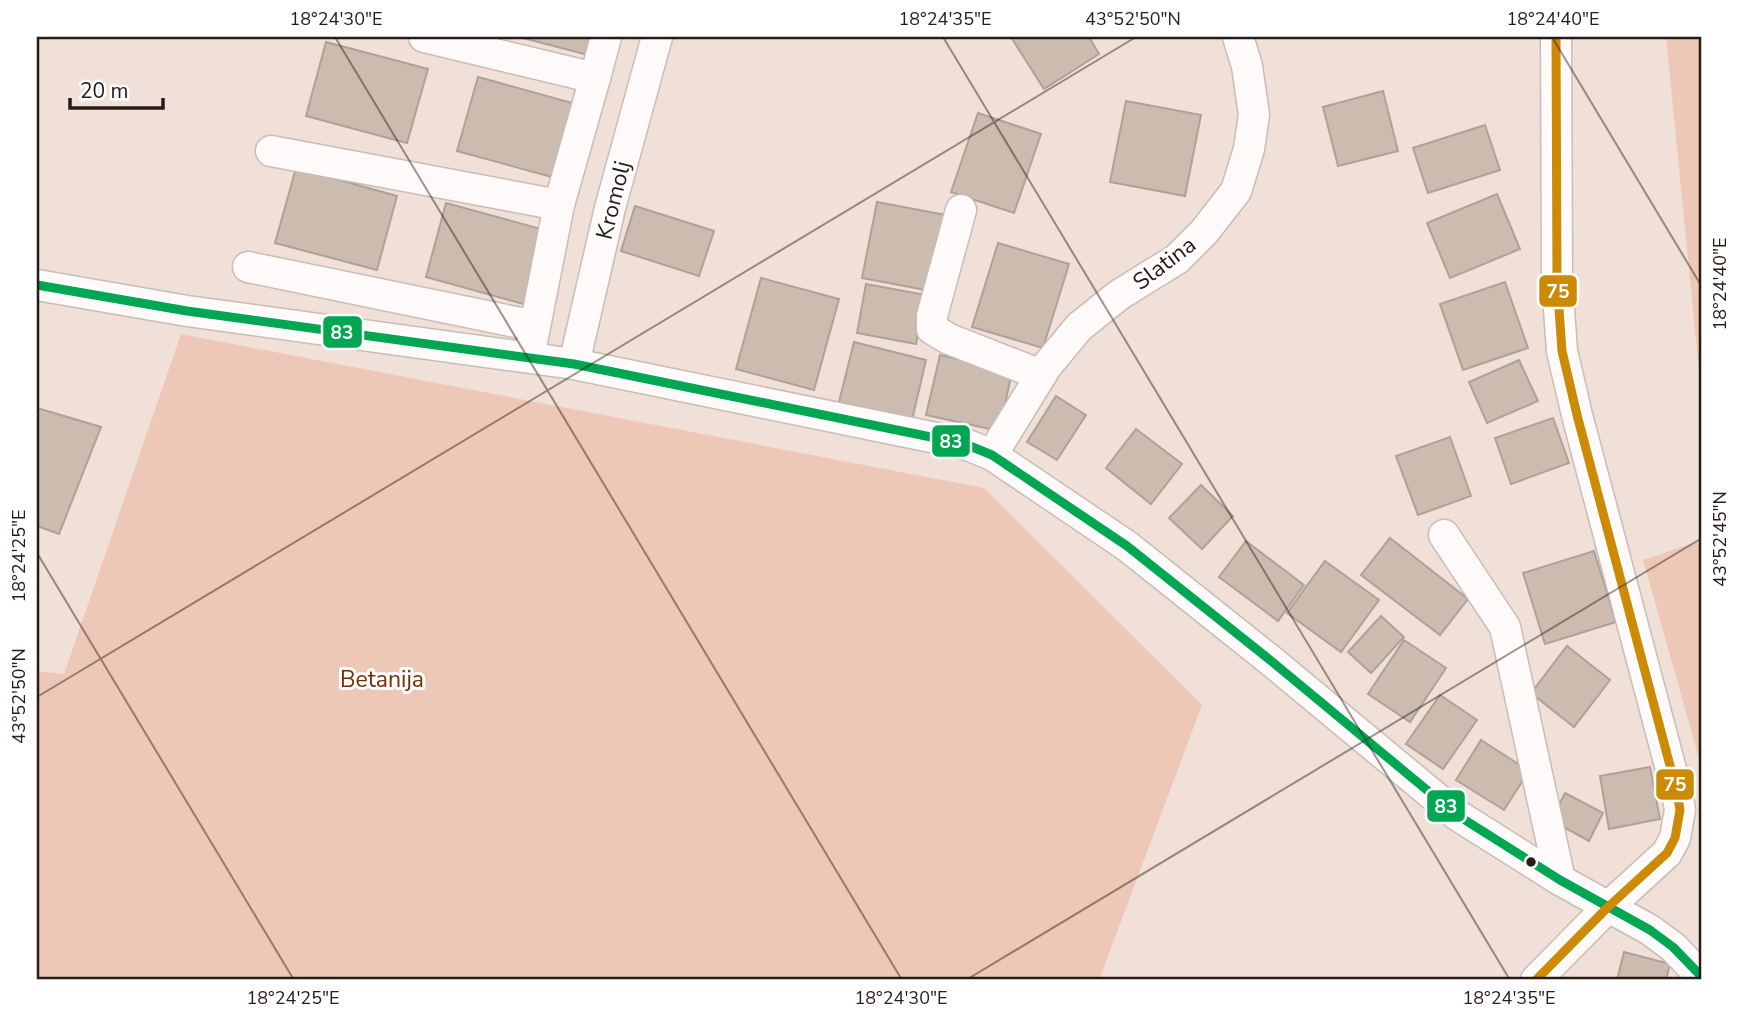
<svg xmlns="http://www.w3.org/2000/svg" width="1739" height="1017" viewBox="0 0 1739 1017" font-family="'Nunito Sans',sans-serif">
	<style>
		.green { fill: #eec8b7 }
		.building { fill: #cbbcaf; stroke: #aca29a; stroke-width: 2 }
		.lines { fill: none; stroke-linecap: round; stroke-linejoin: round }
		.street-casing { stroke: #c9bcb6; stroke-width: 33 }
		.street { stroke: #fdfaf9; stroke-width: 30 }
		.bus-1-casing { stroke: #fff; stroke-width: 14 }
		.bus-2-casing { stroke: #fff; stroke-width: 14 }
		.bus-1 { stroke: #00a651; stroke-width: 9 }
		.bus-2 { stroke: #cd8a04; stroke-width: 9 }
		.ticks { fill: none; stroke: #261b16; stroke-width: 2; stroke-opacity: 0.45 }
		.bus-dot { fill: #261b16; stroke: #fff; stroke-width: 2.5 }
		.labels { text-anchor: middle; stroke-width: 6; stroke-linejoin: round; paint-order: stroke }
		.street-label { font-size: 23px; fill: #261b16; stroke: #fff }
		.park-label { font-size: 23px; fill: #712e05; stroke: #fff }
		.line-badge { stroke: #fff; stroke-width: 2.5 }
		.badge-label { font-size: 19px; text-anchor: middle; font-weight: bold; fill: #fff }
		.neatline { fill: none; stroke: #261b16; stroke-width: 2.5 }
		.ticks-label { font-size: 18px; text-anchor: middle; fill: #261b16 }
	</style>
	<rect width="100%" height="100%" fill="#f0e0d8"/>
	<!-- green -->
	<g class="green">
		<polygon points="1666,37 1702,37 1702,400 1700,380"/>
		<polygon points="181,334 984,488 1202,705 1099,980 37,980 37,671 64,674"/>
		<polygon points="1702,540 1702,769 1643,560"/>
	</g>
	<!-- building -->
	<g class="building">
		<polygon points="519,37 597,37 592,56"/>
		<polygon points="1011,37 1089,37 1099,54 1044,89"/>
		<polygon points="326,42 428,69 407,143 306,116"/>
		<polygon points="478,77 579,105 559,179 457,151"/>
		<polygon points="1383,91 1398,151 1338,166 1323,107"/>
		<polygon points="1126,101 1201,115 1185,196 1110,182"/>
		<polygon points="978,113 1041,134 1014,213 951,192"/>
		<polygon points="1485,125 1500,170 1428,193 1413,148"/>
		<polygon points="296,168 397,196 377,270 275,243"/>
		<polygon points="1497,194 1520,249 1450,278 1427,223"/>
		<polygon points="877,202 946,215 931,291 862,278"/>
		<polygon points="446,203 548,231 527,305 426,277"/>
		<polygon points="635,206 714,231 699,276 621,251"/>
		<polygon points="998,243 1069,264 1043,348 972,327"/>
		<polygon points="761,278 839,299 814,390 736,369"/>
		<polygon points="1505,282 1528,348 1463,370 1440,304"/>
		<polygon points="866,284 926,295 916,344 857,333"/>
		<polygon points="854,342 926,360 912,420 839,402"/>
		<polygon points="940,355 1012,372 999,431 926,415"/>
		<polygon points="1519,360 1538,401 1487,423 1469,382"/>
		<polygon points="1056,396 1086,415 1057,460 1027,442"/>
		<polygon points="37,408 101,427 59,534 37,526"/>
		<polygon points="1553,418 1569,463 1511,484 1495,438"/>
		<polygon points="1136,429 1182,464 1151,504 1106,468"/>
		<polygon points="1450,437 1471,496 1418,515 1396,456"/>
		<polygon points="1201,485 1233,516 1202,549 1169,518"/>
		<polygon points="1390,538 1468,599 1440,635 1361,575"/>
		<polygon points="1246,541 1304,585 1278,621 1219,577"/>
		<polygon points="1594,551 1616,622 1545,644 1523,573"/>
		<polygon points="1325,561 1379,600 1341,652 1287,613"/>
		<polygon points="1381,616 1404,637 1371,673 1348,652"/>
		<polygon points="1404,640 1446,668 1410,722 1368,694"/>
		<polygon points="1567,646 1610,680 1574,727 1531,693"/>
		<polygon points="1440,695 1477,720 1443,769 1406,744"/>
		<polygon points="1481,740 1529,771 1504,810 1456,780"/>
		<polygon points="1650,767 1660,819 1609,829 1600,776"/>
		<polygon points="1565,793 1603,813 1589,841 1551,820"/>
		<polygon points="1624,952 1670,964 1666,980 1617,980"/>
	</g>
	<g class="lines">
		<defs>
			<g id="street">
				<polyline points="424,37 595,78 559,205"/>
				<polyline points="595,78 606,37"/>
				<polyline points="271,151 559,205 529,357"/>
				<polyline points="961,210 932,316 932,329 949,339 1041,375"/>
				<polyline points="248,267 535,326"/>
				<polyline points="37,285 187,311 574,364 965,444 992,455 1127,546 1270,660 1457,815 1560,880 1650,930 1673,947 1702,977"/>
				<polyline points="574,364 610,208 657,37"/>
				<polyline points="992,455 1046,367 1079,327 1119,295 1177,259 1204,232 1236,191 1249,149 1254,115 1247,66 1238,37"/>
				<polyline points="1444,535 1505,627 1560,880"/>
				<polyline points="1536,980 1607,908 1667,853 1675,838 1680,810 1677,792 1577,415 1562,351 1557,281 1556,37"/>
			</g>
		</defs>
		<!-- street casing -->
		<use href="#street" class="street-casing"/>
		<!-- street -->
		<use href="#street" class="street"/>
		<defs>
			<polyline id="bus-1" points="37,285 187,311 574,364 965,444 992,455 1127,546 1270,660 1457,815 1560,880 1650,930 1673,947 1702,977"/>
			<polyline id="bus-2" points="1536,980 1607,908 1667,853 1675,838 1680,810 1677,792 1577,415 1562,351 1557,281 1556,37"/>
		</defs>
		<!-- bus-1 casing -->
		<use href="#bus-1" class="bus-1-casing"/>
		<!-- bus-2 casing -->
		<use href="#bus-2" class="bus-2-casing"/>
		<!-- bus-1 -->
		<use href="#bus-1" class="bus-1"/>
		<!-- bus-2 -->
		<use href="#bus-2" class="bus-2"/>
	</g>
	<!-- ticks -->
	<path class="ticks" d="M335 37 902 980M943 37 1510 980M1552 37 1702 287M37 553 294 980M37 697 1136 37M966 980 1702 538"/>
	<!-- markers -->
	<circle class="bus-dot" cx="1531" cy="862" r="6"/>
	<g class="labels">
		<!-- street labels -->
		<g class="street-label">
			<text transform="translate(613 200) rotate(-76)" y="8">Kromolj</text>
			<text transform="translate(1164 263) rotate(-37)" y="8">Slatina</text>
		</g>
		<!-- park labels -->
		<g class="park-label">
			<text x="382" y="687">Betanija</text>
		</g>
	</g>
	<g class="line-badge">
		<rect x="1538" y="274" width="40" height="34" rx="7" fill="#cd8a04"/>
		<rect x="322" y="315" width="41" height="34" rx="7" fill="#00a651"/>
		<rect x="931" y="424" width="40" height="34" rx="7" fill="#00a651"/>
		<rect x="1655" y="768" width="40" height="33" rx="7" fill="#cd8a04"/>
		<rect x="1426" y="789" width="40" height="34" rx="7" fill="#00a651"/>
	</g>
	<g class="badge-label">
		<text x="1558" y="298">75</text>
		<text x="342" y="339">83</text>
		<text x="951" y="448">83</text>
		<text x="1675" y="791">75</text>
		<text x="1446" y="813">83</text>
	</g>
	<!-- border -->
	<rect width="1739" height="1017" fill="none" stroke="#ffffff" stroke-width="77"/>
	<!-- scale -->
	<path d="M70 98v10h93v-10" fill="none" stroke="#261b16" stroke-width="3.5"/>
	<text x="80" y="98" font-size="21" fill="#261b16" stroke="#ffffff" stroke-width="5" paint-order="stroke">20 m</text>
	<rect x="38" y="38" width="1662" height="940" class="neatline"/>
	<g class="ticks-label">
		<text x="336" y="25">18°24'30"E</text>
		<text x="945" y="25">18°24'35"E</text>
		<text x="1133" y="25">43°52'50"N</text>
		<text x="1553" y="25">18°24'40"E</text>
		<text transform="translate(1720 284) rotate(-90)" y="6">18°24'40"E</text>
		<text transform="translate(1720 539) rotate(-90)" y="6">43°52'45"N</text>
		<text transform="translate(19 556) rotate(-90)" y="6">18°24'25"E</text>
		<text transform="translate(19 696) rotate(-90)" y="6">43°52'50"N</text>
		<text x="293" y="1004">18°24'25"E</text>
		<text x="901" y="1004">18°24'30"E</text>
		<text x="1509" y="1004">18°24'35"E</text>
	</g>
</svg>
